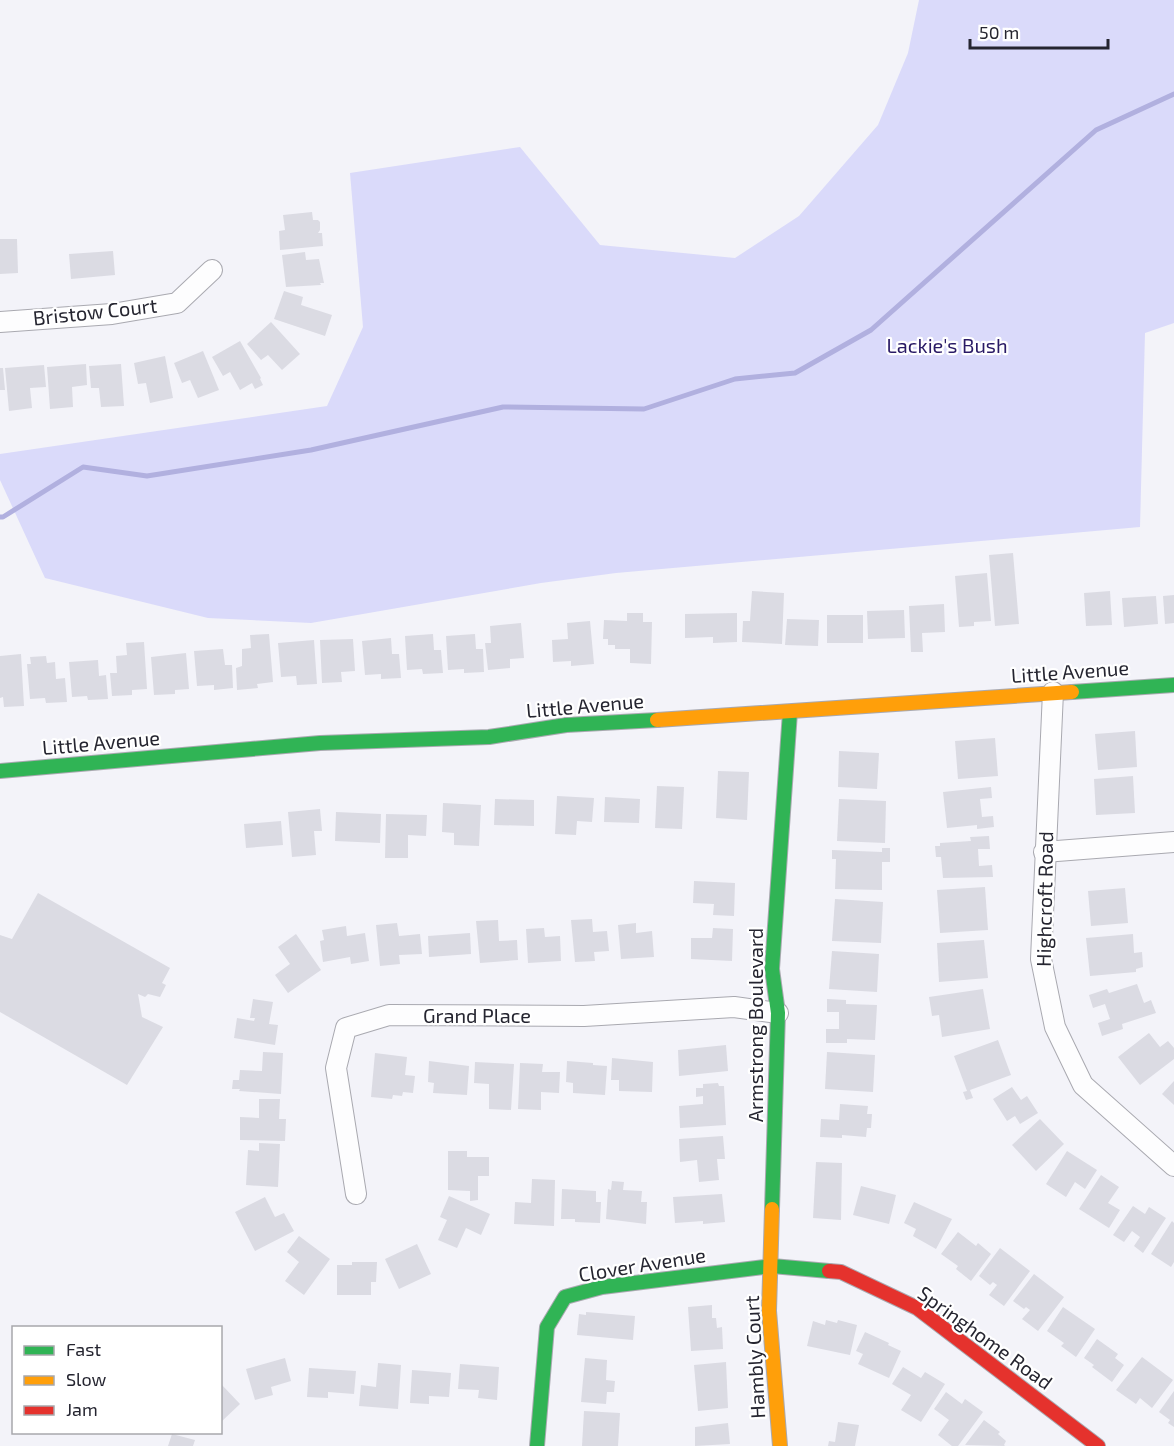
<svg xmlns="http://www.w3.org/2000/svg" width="1174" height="1446" viewBox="0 0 1174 1446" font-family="'Exo 2',sans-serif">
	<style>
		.green { fill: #dadafa }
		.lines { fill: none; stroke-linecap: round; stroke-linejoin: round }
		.stream { stroke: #b1b0df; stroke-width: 5 }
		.building { fill: #dbdbe3 }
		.street-casing { stroke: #a9a9b0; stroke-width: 22 }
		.fast-casing { stroke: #a9a9b0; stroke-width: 16 }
		.slow-casing { stroke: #a9a9b0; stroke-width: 16 }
		.jam-casing { stroke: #a9a9b0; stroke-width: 16 }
		.street { stroke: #fdfdfe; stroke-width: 20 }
		.fast { stroke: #30b455; stroke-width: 14 }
		.slow { stroke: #ff9f0a; stroke-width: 14 }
		.jam { stroke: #e5322d; stroke-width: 14 }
		.labels { text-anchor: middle; stroke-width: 4.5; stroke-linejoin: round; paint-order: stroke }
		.street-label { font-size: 20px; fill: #252530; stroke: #fff }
		.park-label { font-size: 20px; fill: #291a65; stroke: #fff }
	</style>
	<rect width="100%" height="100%" fill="#f3f3f9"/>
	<!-- green -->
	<polygon class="green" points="919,0 1174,0 1174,323 1145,333 1140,527 616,573 541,583 311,623 208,618 45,578 0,480 0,454 327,406 363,327 350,173 520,147 600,245 735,258 799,216 878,125 908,53"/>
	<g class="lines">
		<!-- stream -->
		<polyline class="stream" points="0,517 3,517 83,467 147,476 311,450 503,407 644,409 735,379 795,373 871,330 1096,130 1174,94"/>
	</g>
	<!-- building -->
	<g class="building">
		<polygon points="312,212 313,220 318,220 320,222 320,230 318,233 322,233 323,246 280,250 279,231 285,230 283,215"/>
		<polygon points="0,239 17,239 18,273 0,274"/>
		<polygon points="113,251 115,275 71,279 69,254"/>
		<polygon points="305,252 306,260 319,259 324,283 320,283 321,285 286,287 282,255"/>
		<polygon points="284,291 303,297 301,305 332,315 325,336 274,319"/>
		<polygon points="271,322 300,354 282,370 268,355 261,360 247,344"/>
		<polygon points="240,341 261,378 260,379 263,385 255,389 252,383 240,390 230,372 223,376 212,357"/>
		<polygon points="203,351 219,390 198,398 190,380 182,383 174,363"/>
		<polygon points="165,356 173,398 150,403 146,383 138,384 134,363"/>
		<polygon points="86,364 87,385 72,387 73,407 50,409 47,367"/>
		<polygon points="121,364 124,406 101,407 99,388 91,388 89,366"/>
		<polygon points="44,365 46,387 30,388 32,408 9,411 5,368"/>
		<polygon points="0,368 3,368 5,390 0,390"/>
		<polygon points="1013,553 1019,624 995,626 989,555"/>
		<polygon points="987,573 991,621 974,622 974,626 959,627 955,576"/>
		<polygon points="752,591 784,593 782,644 742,642 743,621 750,621"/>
		<polygon points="1110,591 1112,625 1086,626 1084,593"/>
		<polygon points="1174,595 1174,623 1165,624 1163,596"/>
		<polygon points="1156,596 1158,624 1124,627 1122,598"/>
		<polygon points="944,604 945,632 922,633 923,652 911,652 909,606"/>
		<polygon points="904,610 905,638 868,639 867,611"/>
		<polygon points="627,613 643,613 643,622 652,622 651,664 630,663 630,649 615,649 615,645 608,645 608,639 603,639 604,620 627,621"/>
		<polygon points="737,613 737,642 713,643 713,637 685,638 685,614"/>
		<rect x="827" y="615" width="36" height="28"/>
		<polygon points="787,619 819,620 818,646 785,645"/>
		<polygon points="590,621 594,664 571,666 571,661 553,662 552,640 568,639 567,623"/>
		<polygon points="521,623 524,658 510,659 510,668 488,670 485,643 491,643 490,626"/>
		<polygon points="269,634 273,682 257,684 258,688 237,690 236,668 242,666 242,649 251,648 250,635"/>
		<polygon points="433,634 434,650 441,650 443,673 423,674 422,669 407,670 405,636"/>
		<polygon points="475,634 476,649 483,649 484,672 464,673 464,669 448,670 446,636"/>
		<polygon points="391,638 392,654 399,654 401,678 381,679 381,674 365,675 362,641"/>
		<polygon points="353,639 355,671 341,672 342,682 322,683 320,640"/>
		<polygon points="314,640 317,684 297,685 296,676 281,677 278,643"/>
		<polygon points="144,642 147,689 132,690 132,695 112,696 110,673 117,673 116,656 127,655 126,643"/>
		<polygon points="223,649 225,665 232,665 233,688 214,690 214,685 197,686 194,651"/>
		<polygon points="186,653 189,689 175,690 175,694 154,695 151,657"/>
		<polygon points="21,654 24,706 4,707 3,697 0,698 0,656"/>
		<polygon points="46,656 47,663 55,662 56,679 65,678 67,702 46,703 45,698 30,699 27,664 31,664 30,657"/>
		<polygon points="98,660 99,676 106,675 108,699 88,700 87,696 72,697 69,662"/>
		<polygon points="1135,731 1137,767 1098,770 1095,734"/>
		<polygon points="995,738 998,776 958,779 955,741"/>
		<polygon points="839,751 879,753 877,789 838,787"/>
		<polygon points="718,771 749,772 747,820 716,818"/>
		<polygon points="1133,776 1135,813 1096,815 1094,779"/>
		<polygon points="657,786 684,787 682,829 655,828"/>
		<polygon points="991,787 992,798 980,799 982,817 993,816 994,827 977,829 977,825 947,828 943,792"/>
		<polygon points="557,796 594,798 592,822 577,821 576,835 555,834"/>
		<polygon points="605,797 640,799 639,823 604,822"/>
		<polygon points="495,799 534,800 534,826 494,825"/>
		<polygon points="839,799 886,801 885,843 837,841"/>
		<polygon points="443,803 481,805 479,846 454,845 454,833 442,832"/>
		<polygon points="320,809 322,831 314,831 316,855 292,857 288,812"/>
		<polygon points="336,812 381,814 380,843 335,841"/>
		<polygon points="386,814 427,815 426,836 408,835 408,858 385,858"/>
		<polygon points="281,821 283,845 246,848 244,824"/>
		<polygon points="989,836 990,849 978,849 979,866 992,865 993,877 943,878 941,857 936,857 935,846 940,846 940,843 971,841 970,837"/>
		<polygon points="882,848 890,848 890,862 882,862 882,890 835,889 836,859 832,859 832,850 882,852"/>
		<polygon points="694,881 735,883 734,916 713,915 714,904 693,903"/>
		<polygon points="985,887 988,930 940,933 937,890"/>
		<polygon points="1125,888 1128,923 1091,926 1088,891"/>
		<polygon points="38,893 170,968 162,983 166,985 160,997 148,994 145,997 138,994 142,1017 163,1027 127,1085 0,1012 0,935 12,939"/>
		<polygon points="835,899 883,902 881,943 832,941"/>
		<polygon points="592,919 593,932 607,931 609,951 594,952 595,961 575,962 571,920"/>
		<polygon points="498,920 499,941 517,940 518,960 480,963 476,921"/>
		<polygon points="397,923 399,936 420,934 422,954 399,955 400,964 380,966 376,925"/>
		<polygon points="636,923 636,933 652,931 654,957 621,959 618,925"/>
		<polygon points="346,926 347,936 365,933 369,961 351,964 350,957 323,962 320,941 324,940 322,930"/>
		<polygon points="544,928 545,937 560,936 561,961 528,963 526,929"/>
		<polygon points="713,928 733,929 732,961 691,959 691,938 712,938"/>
		<polygon points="470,933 471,954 429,957 428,936"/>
		<polygon points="296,934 321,970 288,993 275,975 290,964 278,947"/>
		<polygon points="1133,934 1134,953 1142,952 1143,967 1136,969 1136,972 1090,976 1086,938"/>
		<polygon points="984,940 988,978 939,982 937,943"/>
		<polygon points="832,951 879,954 877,992 829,989"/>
		<polygon points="1137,984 1144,1003 1151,1000 1156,1013 1122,1024 1123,1029 1102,1036 1098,1023 1110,1019 1105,1004 1093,1008 1089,995 1107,989 1109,993"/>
		<polygon points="983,989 990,1029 942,1037 939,1015 932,1016 929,997"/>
		<polygon points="253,999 273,1002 269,1024 278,1025 275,1045 234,1038 237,1018 254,1021 255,1018 250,1018"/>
		<polygon points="827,999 846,1000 846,1004 877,1005 875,1040 847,1039 847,1043 826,1043 826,1029 839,1029 839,1012 827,1012"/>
		<polygon points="1149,1033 1160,1047 1168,1041 1174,1048 1174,1059 1140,1085 1118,1057"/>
		<polygon points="998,1040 1011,1075 970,1090 973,1098 966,1100 963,1092 967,1091 954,1056"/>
		<polygon points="726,1045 728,1071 679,1076 678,1050"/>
		<polygon points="263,1052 283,1053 281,1094 239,1091 240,1089 232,1089 233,1080 239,1080 240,1070 262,1071"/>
		<polygon points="827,1052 875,1055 873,1092 825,1089"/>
		<polygon points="375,1053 407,1057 405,1075 415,1076 413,1093 403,1092 402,1096 393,1095 392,1099 371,1097"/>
		<polygon points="612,1058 653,1062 652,1092 619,1091 619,1080 611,1080"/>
		<polygon points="429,1061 469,1066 467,1095 433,1093 434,1083 428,1082"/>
		<polygon points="567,1061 593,1063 593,1065 607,1066 605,1095 573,1093 573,1083 566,1082"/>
		<polygon points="475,1062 514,1064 511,1110 489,1109 489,1084 474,1083"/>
		<polygon points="520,1063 543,1064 542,1072 560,1072 559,1093 541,1092 541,1110 518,1109"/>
		<polygon points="1174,1081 1174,1105 1162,1094"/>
		<polygon points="718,1083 719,1086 724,1086 726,1125 680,1128 679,1106 703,1104 703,1096 696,1097 696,1088 703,1088 703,1084"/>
		<polygon points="1012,1087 1021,1100 1027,1096 1038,1113 1020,1124 1015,1116 1007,1121 993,1099"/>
		<polygon points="259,1099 280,1099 279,1119 286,1119 285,1141 240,1140 240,1117 259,1118"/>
		<polygon points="840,1104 868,1106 867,1114 872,1114 871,1128 867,1128 866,1137 842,1135 842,1138 820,1137 821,1119 839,1120"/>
		<polygon points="1040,1119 1064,1144 1036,1171 1012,1145"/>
		<polygon points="723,1136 725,1159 717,1159 719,1180 699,1182 697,1160 680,1162 679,1139"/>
		<polygon points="259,1143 280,1144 278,1187 246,1185 248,1150 259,1151"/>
		<polygon points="448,1151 467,1151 467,1157 489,1157 489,1176 478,1176 478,1200 470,1201 470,1191 448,1190"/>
		<polygon points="1067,1151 1097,1170 1085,1189 1075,1182 1066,1197 1046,1184"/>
		<polygon points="816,1162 842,1163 841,1220 813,1218"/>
		<polygon points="1101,1175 1119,1187 1108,1203 1120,1210 1109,1228 1079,1209"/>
		<polygon points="532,1179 555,1180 554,1226 514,1224 515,1202 531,1203"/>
		<polygon points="612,1181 624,1182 623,1190 642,1191 641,1202 647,1202 646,1224 606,1219 608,1189 611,1190"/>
		<polygon points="861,1186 896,1195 889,1224 853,1215"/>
		<polygon points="562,1189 596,1191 596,1202 601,1202 600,1223 575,1222 575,1219 561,1219"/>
		<polygon points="722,1194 725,1222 703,1224 703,1221 675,1223 673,1197"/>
		<polygon points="449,1196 490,1214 481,1235 466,1228 457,1248 438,1240 447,1220 440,1217"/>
		<polygon points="265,1197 275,1217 284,1213 294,1231 255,1251 235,1212"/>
		<polygon points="914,1202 952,1219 936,1249 913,1236 916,1229 904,1223"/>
		<polygon points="1133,1206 1145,1214 1149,1207 1166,1218 1143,1253 1134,1246 1140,1237 1132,1231 1124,1242 1113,1235"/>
		<polygon points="1172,1221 1174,1223 1174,1262 1171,1267 1151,1254"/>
		<polygon points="958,1232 976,1246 978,1243 991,1254 971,1281 956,1269 958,1266 941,1254"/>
		<polygon points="299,1236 330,1259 304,1295 285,1281 299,1262 287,1252"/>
		<polygon points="417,1244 431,1274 399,1289 385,1259"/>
		<polygon points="1000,1248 1030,1271 1004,1306 989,1295 997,1285 993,1282 990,1285 979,1276"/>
		<polygon points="352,1262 377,1262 376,1282 371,1282 371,1295 337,1295 337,1265 352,1265"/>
		<polygon points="1034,1274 1064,1297 1038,1331 1022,1319 1030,1310 1026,1307 1024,1309 1013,1301"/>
		<polygon points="712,1305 712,1318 716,1318 717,1328 722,1327 723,1349 691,1351 688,1307"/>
		<polygon points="1063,1307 1095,1329 1076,1357 1061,1346 1064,1343 1047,1331"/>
		<polygon points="586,1312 635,1316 633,1340 577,1335 579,1314 586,1315"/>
		<polygon points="826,1320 837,1323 838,1320 857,1325 850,1355 807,1346 813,1321 825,1325"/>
		<polygon points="865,1332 889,1343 888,1345 901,1351 889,1378 858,1364 863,1354 856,1351"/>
		<polygon points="1097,1339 1118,1354 1115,1358 1124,1365 1112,1382 1092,1367 1094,1365 1084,1358"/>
		<polygon points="1142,1357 1173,1380 1152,1408 1140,1398 1136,1404 1116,1390"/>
		<polygon points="285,1358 291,1381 271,1387 273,1395 255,1400 246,1369"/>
		<polygon points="585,1358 607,1360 606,1380 615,1381 614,1392 607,1392 606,1404 581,1402"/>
		<polygon points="726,1362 728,1408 698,1411 694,1365"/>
		<polygon points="378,1363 401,1365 398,1409 359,1406 361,1385 376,1387"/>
		<polygon points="460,1364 499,1367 497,1400 478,1398 479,1390 458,1389"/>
		<polygon points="903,1367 921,1378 925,1372 945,1384 921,1422 901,1410 911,1395 892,1384"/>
		<polygon points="309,1368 356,1371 354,1394 328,1392 328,1398 307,1397"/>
		<polygon points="412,1370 451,1373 449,1397 429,1396 429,1404 410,1403"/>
		<polygon points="222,1385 240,1404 220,1423 220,1387"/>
		<polygon points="1174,1391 1174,1427 1168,1423 1170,1420 1159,1412"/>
		<polygon points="946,1392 962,1404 965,1399 983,1412 958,1446 952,1446 938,1435 949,1420 934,1409"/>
		<polygon points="584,1411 620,1413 618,1446 582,1446"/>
		<polygon points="984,1420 1000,1432 998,1434 1006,1441 1004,1445 1005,1446 965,1445"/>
		<polygon points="838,1422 859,1425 855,1446 828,1446 829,1441 835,1442"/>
		<polygon points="728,1423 730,1444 695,1446 695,1427"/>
		<polygon points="172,1434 195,1440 193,1446 168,1446"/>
	</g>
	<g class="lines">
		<defs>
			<g id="street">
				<polyline points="0,322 112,314 177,303 212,270"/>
				<polyline points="1053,692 1041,959 1055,1027 1083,1085 1174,1166"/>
				<polyline points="1044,852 1174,842"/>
				<polyline points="356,1194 336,1068 346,1028 389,1015 584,1016 734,1007 778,1013"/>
			</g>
			<g id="fast">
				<polyline points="1072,692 1174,685"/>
				<polyline points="0,771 320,743 489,737 566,725 657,720"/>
				<polyline points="772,1209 778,1013 772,969 790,712"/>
				<polyline points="537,1446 547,1327 565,1297 602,1287 772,1266 829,1271"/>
			</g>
			<g id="slow">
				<polyline points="657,720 1072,692"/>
				<polyline points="772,1209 769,1311 780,1446"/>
			</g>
			<polyline id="jam" points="829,1271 841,1272 917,1308 1098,1446"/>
		</defs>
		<!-- street casing -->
		<use href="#street" class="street-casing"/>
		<!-- fast casing -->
		<use href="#fast" class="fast-casing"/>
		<!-- slow casing -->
		<use href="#slow" class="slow-casing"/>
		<!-- jam casing -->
		<use href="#jam" class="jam-casing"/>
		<!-- street -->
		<use href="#street" class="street"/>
		<!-- fast -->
		<use href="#fast" class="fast"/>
		<!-- slow -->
		<use href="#slow" class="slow"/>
		<!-- jam -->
		<use href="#jam" class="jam"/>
	</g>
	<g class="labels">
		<!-- street labels -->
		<g class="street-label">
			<text transform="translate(95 312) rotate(-6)" y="7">Bristow Court</text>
			<text transform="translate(1070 672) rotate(-4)" y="7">Little Avenue</text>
			<text transform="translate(585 706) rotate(-5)" y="7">Little Avenue</text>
			<text transform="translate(101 743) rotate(-5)" y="7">Little Avenue</text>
			<text transform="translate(1045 899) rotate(-89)" y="7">Highcroft Road</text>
			<text x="477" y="1023">Grand Place</text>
			<text transform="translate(756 1025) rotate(-90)" y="7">Armstrong Boulevard</text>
			<text transform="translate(642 1265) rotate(-9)" y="7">Clover Avenue</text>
			<text transform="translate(985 1338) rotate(36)" y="7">Springhome Road</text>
			<text transform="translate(755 1357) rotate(-93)" y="7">Hambly Court</text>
		</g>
		<!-- park labels -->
		<g class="park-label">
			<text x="947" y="353">Lackie's Bush</text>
		</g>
	</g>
	<!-- legend -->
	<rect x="12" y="1326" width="210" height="108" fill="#ffffff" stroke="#a8a8ac" stroke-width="1.5"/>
	<rect x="24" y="1346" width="30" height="9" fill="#30b455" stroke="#a8a8ac" stroke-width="1.5"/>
	<text x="66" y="1356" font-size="18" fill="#252530">Fast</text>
	<rect x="24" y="1376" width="30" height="9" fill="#ff9f0a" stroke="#a8a8ac" stroke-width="1.5"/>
	<text x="66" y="1386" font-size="18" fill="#252530">Slow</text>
	<rect x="24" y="1406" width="30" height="9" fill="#e5322d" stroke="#a8a8ac" stroke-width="1.5"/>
	<text x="66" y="1416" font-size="18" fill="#252530">Jam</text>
	<!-- scale -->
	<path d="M970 39v9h138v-9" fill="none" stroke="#252530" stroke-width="3"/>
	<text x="979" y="39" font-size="18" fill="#252530" stroke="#ffffff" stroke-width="4.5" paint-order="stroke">50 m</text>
</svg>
